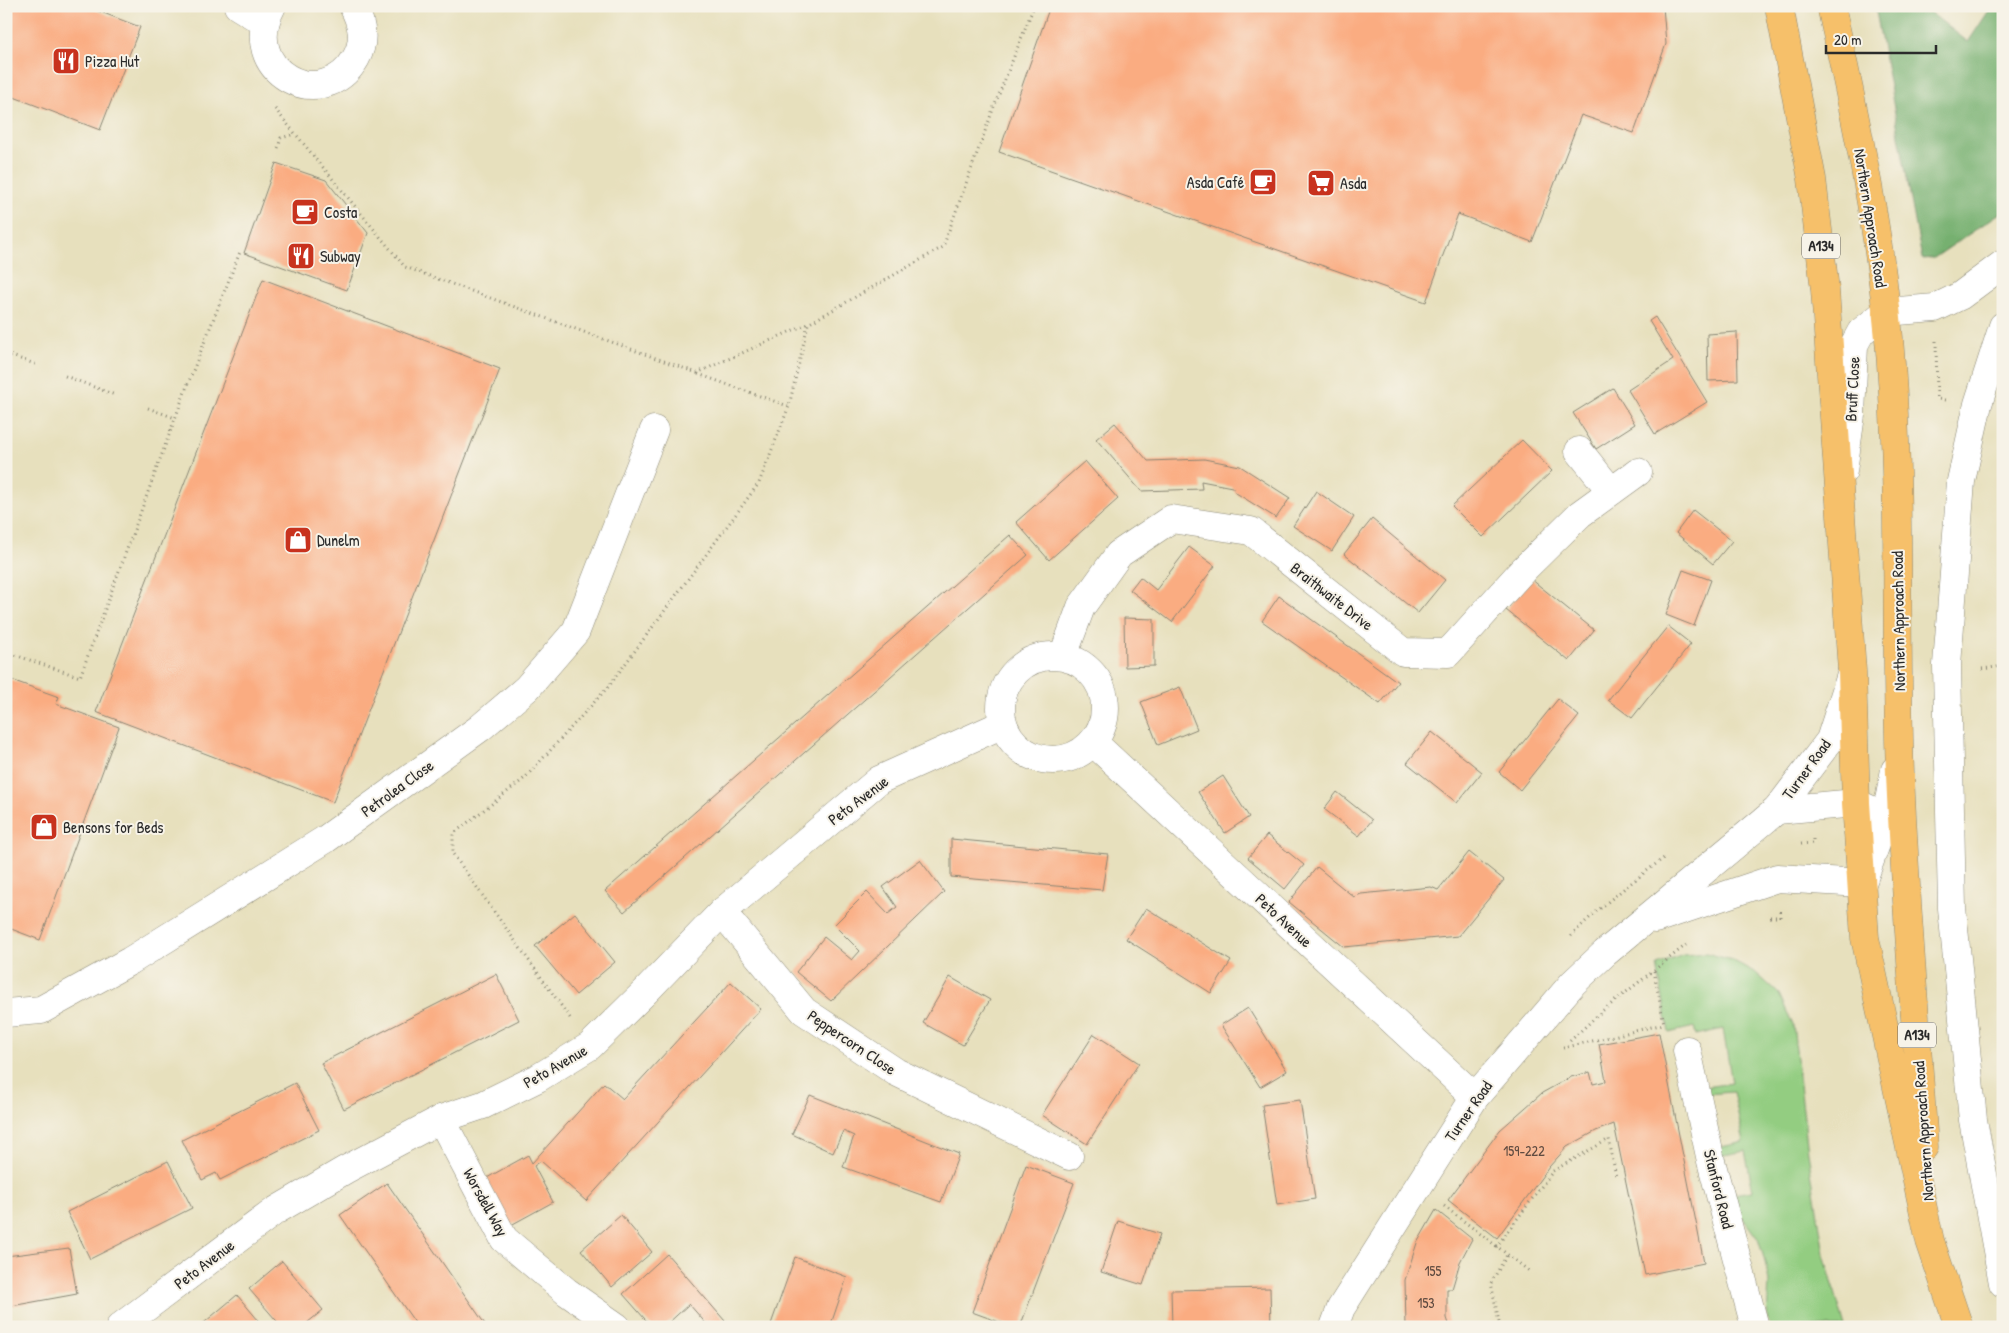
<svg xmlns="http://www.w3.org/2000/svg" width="2009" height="1333" viewBox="0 0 2009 1333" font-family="'Patrick Hand',sans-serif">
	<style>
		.green { fill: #93cd81; stroke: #5f7c56 }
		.forest { fill: #76b06f; stroke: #506e4d }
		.building { fill: #faac81 }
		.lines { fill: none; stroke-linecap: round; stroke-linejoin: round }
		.minor-casing { stroke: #898674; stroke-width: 29 }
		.major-casing { stroke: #898674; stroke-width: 29 }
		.path { stroke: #898674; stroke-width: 3; stroke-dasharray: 1 4; stroke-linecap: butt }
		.minor { stroke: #fff; stroke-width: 28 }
		.major { stroke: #f6c06b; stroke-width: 28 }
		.labels { text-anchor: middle; stroke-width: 4; stroke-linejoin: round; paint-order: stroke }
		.number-label { font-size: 14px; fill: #5f4b40 }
		.shield { fill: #f7f3e8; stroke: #686764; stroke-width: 1 }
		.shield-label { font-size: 15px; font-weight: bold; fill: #2b2b2b }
		.poi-label { font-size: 16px; fill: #2b2b2b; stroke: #f7f3e8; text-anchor: start }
		.street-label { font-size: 16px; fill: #2b2b2b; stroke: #f7f3e8 }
	</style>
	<rect width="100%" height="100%" fill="#f7f3e8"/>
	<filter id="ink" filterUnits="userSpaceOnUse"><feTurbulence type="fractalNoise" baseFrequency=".02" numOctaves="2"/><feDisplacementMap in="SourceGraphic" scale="10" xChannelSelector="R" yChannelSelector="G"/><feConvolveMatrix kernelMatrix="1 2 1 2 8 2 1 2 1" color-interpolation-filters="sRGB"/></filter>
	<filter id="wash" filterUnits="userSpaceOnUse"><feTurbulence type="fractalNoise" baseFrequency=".0096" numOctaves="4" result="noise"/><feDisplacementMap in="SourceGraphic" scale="20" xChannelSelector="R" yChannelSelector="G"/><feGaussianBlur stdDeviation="1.12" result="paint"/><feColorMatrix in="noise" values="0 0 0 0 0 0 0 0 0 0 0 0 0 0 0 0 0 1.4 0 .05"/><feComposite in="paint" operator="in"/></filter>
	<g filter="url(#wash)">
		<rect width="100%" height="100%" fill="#e7e0bd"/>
		<!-- green -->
		<polygon class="green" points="1706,953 1732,960 1756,973 1779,994 1793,1025 1808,1152 1824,1254 1845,1327 1770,1327 1767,1317 1769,1282 1764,1258 1758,1239 1726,1195 1753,1191 1745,1151 1719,1156 1717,1148 1744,1142 1733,1092 1707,1094 1705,1087 1732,1083 1723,1029 1696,1035 1694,1027 1669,1033 1657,965 1683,955"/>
		<!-- forest -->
		<polygon class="forest" points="1875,6 1922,6 1968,42 1992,6 2003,6 2003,211 1934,258 1922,259"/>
		<g id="blocks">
			<!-- building -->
			<g class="building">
				<polygon points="6,6 85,6 140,27 100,130 6,94"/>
				<polygon points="1050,6 1663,6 1666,44 1634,133 1581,115 1532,242 1458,214 1426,302 999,152"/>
				<polygon points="276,163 326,180 368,233 347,290 244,253"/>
				<polygon points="263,279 500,369 333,802 96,712"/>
				<polygon points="1655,317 1707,402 1655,434 1628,390 1673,360 1649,321"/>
				<polygon points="1737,332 1738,380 1708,381 1707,334"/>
				<polygon points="1613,388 1635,424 1596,449 1573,413"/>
				<polygon points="1115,423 1148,461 1204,459 1240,466 1290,498 1276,518 1236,493 1232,487 1201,481 1202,489 1141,491 1096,439"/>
				<polygon points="1522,440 1552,471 1483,537 1452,506"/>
				<polygon points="1085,461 1118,499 1049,560 1016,522"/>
				<polygon points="1316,491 1354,517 1332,551 1293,526"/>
				<polygon points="1693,510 1732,541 1713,564 1676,533"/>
				<polygon points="1372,519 1445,580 1418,613 1344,554"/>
				<polygon points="1010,535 1028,555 624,912 605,891"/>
				<polygon points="1189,547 1215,566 1172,622 1130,590 1140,577 1156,590"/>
				<polygon points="1683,570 1711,580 1694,626 1666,615"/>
				<polygon points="1531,579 1594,630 1569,661 1506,610"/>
				<polygon points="1279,596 1398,682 1380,704 1262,621"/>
				<polygon points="1124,618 1154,619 1154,666 1125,667"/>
				<polygon points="1668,626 1691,644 1632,718 1608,700"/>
				<polygon points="6,678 59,697 56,704 119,727 40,940 6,927"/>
				<polygon points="1180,687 1197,729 1158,745 1141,702"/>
				<polygon points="1558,699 1579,716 1520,790 1499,772"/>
				<polygon points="1432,732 1482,772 1457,803 1407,763"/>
				<polygon points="1223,776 1249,817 1225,833 1198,792"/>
				<polygon points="1337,792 1372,820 1359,836 1324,809"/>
				<polygon points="1267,835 1304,865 1285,889 1248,858"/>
				<polygon points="951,839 1108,854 1102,890 951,877"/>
				<polygon points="1469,852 1504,880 1458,936 1344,947 1289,902 1317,867 1354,897 1361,894 1431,887 1438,890"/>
				<polygon points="920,860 944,892 831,1001 796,972 824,937 852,960 860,951 834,925 867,892 888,914 897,907 883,887"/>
				<polygon points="1146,908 1231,961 1211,993 1126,939"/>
				<polygon points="575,913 615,962 576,995 535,946"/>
				<polygon points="496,974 519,1020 344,1109 321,1063"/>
				<polygon points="950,977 990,1000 963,1045 923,1023"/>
				<polygon points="731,982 761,1009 586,1201 541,1161 534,1166 553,1202 511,1225 485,1179 528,1155 532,1163 604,1083 623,1099"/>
				<polygon points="1248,1008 1287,1071 1260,1087 1221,1025"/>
				<polygon points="1659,1033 1704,1263 1645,1275 1614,1124 1596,1131 1567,1147 1549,1167 1497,1238 1448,1200 1500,1130 1542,1093 1571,1077 1590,1072 1593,1084 1606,1081 1599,1044"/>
				<polygon points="1094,1034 1139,1063 1087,1144 1042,1115"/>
				<polygon points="295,1083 319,1130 220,1180 216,1173 202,1180 182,1140"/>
				<polygon points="810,1095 959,1154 941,1202 843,1167 854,1136 843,1131 833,1153 792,1134"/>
				<polygon points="1300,1100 1315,1199 1277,1205 1262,1105"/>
				<polygon points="168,1161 192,1208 90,1259 67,1212"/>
				<polygon points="1026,1165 1074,1183 1020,1327 1013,1327 972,1312"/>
				<polygon points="387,1183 487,1327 418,1327 340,1215"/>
				<polygon points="1436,1210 1472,1239 1460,1262 1452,1289 1447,1289 1447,1318 1450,1327 1406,1327 1405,1280 1417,1243"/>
				<polygon points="621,1215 652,1252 612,1287 581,1250"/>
				<polygon points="1118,1221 1160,1234 1143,1285 1101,1272"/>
				<polygon points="69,1248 77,1294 6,1307 6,1256"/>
				<polygon points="667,1254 725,1321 718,1327 709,1327 689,1304 664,1327 652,1327 623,1294"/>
				<polygon points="795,1257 847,1277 830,1327 770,1327"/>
				<polygon points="282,1261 323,1310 302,1327 282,1327 249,1289"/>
				<polygon points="1270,1288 1271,1327 1172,1327 1171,1290"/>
				<polygon points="237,1295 264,1327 199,1327"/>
			</g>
		</g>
	</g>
	<g filter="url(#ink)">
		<use href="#blocks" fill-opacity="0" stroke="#898674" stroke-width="1"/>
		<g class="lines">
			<defs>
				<g id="minor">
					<polyline points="238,6 264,22"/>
					<path d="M272 6C237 72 323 116 356 58 366 40 362 23 353 6"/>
					<polyline points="2003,326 1978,404 1961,481 1947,665 1952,908 1973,1120 2003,1283"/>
					<polyline points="1579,451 1611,491"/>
					<polyline points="1843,471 1851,415 1854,345 1861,332 1886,312 1935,308 1960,296 2003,264"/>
					<circle cx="1053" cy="708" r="52"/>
					<polyline points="1063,656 1081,607 1119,554 1171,519 1251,531 1403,652 1448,653 1524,569 1580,514 1638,472"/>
					<polyline points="1094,743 1475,1097"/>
					<polyline points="1777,810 1856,803 1878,813"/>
					<polyline points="722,912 804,1011 896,1072 1069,1156"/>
					<polyline points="1655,919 1777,878 1862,883 1886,816 1895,770"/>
					<polyline points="6,1013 41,1010 130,961 326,839 480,728 527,688 576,631 654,430"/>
					<polyline points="1687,1050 1711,1161 1755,1327"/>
					<polyline points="441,1119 504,1239 567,1292 617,1327"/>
					<polyline points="120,1327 275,1211 345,1170 441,1119 483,1105 538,1078 590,1046 647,990 722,912 879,780 1003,724"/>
					<polyline points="1334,1327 1341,1308 1475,1097 1573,983 1605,953 1777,810 1830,740 1851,675"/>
				</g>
				<g id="major">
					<polyline points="1779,6 1812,179 1825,290 1852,671 1856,803 1865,938 1930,1241 1959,1327"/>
					<path d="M1831 6C1857 124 1883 244 1891 364 1901 500 1895 637 1900 773 1905 898 1916 1022 1924 1147"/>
				</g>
			</defs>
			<!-- minor casing -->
			<use href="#minor" class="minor-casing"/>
			<!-- major casing -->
			<use href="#major" class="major-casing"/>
			<!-- path -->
			<g class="path">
				<polyline points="6,109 7,109"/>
				<polyline points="275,109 405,267 697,373 807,324"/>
				<polyline points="278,148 281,138 295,134"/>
				<polyline points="1936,341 1937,399 1945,400"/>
				<polyline points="6,354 35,364"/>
				<polyline points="698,374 788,406"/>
				<polyline points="65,376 115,395"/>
				<polyline points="148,408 175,418"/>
				<polyline points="6,652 80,677 187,386 240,252"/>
				<polyline points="1982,669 2003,666"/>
				<polyline points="1801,844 1813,843 1813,838"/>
				<polyline points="1770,917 1780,917 1780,911"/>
				<path d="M1571 936C1599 907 1632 882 1664 858"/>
				<polyline points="1654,971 1664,1024"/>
				<polyline points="1998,1012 2003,1044"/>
				<polyline points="570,1018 453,854 453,834 525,778 609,686 759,483 789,406 808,324 943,247 992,112 1034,6"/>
				<polyline points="1570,1041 1601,1012 1686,945"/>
				<polyline points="1563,1048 1664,1024"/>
				<polyline points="1444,1206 1529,1271"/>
				<polyline points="1496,1247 1553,1171 1609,1139 1616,1177"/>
				<polyline points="1500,1327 1491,1283 1507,1255"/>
			</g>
			<!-- minor -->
			<use href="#minor" class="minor"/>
			<!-- major -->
			<use href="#major" class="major"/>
		</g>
	</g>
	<!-- icons -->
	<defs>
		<symbol id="restaurant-square" viewBox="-11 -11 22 22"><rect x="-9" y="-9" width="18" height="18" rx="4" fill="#c8321e" stroke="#f7f3e8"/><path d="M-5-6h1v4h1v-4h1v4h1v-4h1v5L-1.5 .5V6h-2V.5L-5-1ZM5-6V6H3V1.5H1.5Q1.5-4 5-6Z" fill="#fff"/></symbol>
		<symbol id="cafe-square" viewBox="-11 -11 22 22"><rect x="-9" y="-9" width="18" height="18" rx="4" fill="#c8321e" stroke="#f7f3e8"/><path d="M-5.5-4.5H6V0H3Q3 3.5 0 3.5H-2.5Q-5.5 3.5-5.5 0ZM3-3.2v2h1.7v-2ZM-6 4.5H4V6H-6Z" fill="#fff"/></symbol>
		<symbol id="supermarket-square" viewBox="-11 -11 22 22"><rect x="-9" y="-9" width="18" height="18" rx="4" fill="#c8321e" stroke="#f7f3e8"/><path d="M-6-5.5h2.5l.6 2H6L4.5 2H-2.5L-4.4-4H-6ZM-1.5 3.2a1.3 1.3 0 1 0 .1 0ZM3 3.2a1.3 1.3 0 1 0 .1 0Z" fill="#fff"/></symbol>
		<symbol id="shop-square" viewBox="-11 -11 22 22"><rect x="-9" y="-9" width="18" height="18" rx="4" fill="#c8321e" stroke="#f7f3e8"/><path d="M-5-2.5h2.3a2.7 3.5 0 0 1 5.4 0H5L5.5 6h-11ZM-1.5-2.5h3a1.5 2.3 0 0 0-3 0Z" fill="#fff"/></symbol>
	</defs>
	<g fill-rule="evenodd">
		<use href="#restaurant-square" x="50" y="45" width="32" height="32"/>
		<use href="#cafe-square" x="1247" y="166" width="32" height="32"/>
		<use href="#supermarket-square" x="1305" y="167" width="32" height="32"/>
		<use href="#cafe-square" x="289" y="196" width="32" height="32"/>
		<use href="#restaurant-square" x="285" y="240" width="32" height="32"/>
		<use href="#shop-square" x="282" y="524" width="32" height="32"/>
		<use href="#shop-square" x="28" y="811" width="32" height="32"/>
	</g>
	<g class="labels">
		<!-- number labels -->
		<g class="number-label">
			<text x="1524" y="1156">159-222</text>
			<text x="1433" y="1276">155</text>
			<text x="1426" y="1308">153</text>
		</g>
		<!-- shield labels -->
		<g class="shield">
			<rect x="1802" y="233.5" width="38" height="25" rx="4"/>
			<rect x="1898" y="1022.5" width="38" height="25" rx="4"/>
		</g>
		<g class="shield-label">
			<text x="1821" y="251">A134</text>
			<text x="1917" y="1040">A134</text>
		</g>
		<!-- poi labels -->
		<g class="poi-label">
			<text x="85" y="67">Pizza Hut</text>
			<text x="1244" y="188" text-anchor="end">Asda Café</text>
			<text x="1340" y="189">Asda</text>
			<text x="324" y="218">Costa</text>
			<text x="320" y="262">Subway</text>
			<text x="317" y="546">Dunelm</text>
			<text x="63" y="833">Bensons for Beds</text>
		</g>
		<!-- street labels -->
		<g class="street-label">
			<text transform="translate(1871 218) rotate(81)" y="6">Northern Approach Road</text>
			<text transform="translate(1852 389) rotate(-87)" y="6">Bruff Close</text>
			<text transform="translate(1332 596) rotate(38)" y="6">Braithwaite Drive</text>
			<text transform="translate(1898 621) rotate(-91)" y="6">Northern Approach Road</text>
			<text transform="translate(1806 769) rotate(-54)" y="6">Turner Road</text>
			<text transform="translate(397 788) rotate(-36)" y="6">Petrolea Close</text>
			<text transform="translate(858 800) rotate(-37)" y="6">Peto Avenue</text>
			<text transform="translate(1284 920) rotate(43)" y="6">Peto Avenue</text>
			<text transform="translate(852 1042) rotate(34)" y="6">Peppercorn Close</text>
			<text transform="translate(555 1066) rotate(-30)" y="6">Peto Avenue</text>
			<text transform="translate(1468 1111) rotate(-55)" y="6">Turner Road</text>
			<text transform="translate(1923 1131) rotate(-94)" y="6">Northern Approach Road</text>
			<text transform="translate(1719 1189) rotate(76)" y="6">Stanford Road</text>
			<text transform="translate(486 1202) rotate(61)" y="6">Worsdell Way</text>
			<text transform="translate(204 1264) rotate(-37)" y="6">Peto Avenue</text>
		</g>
	</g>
	<!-- margin -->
	<rect width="2009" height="1333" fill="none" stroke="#f7f3e8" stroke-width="25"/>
	<!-- scale -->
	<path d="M1826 45v8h110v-8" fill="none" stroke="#2b2b2b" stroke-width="2.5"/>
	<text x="1834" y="45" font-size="15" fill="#2b2b2b" stroke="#f7f3e8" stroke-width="4" paint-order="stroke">20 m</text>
</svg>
